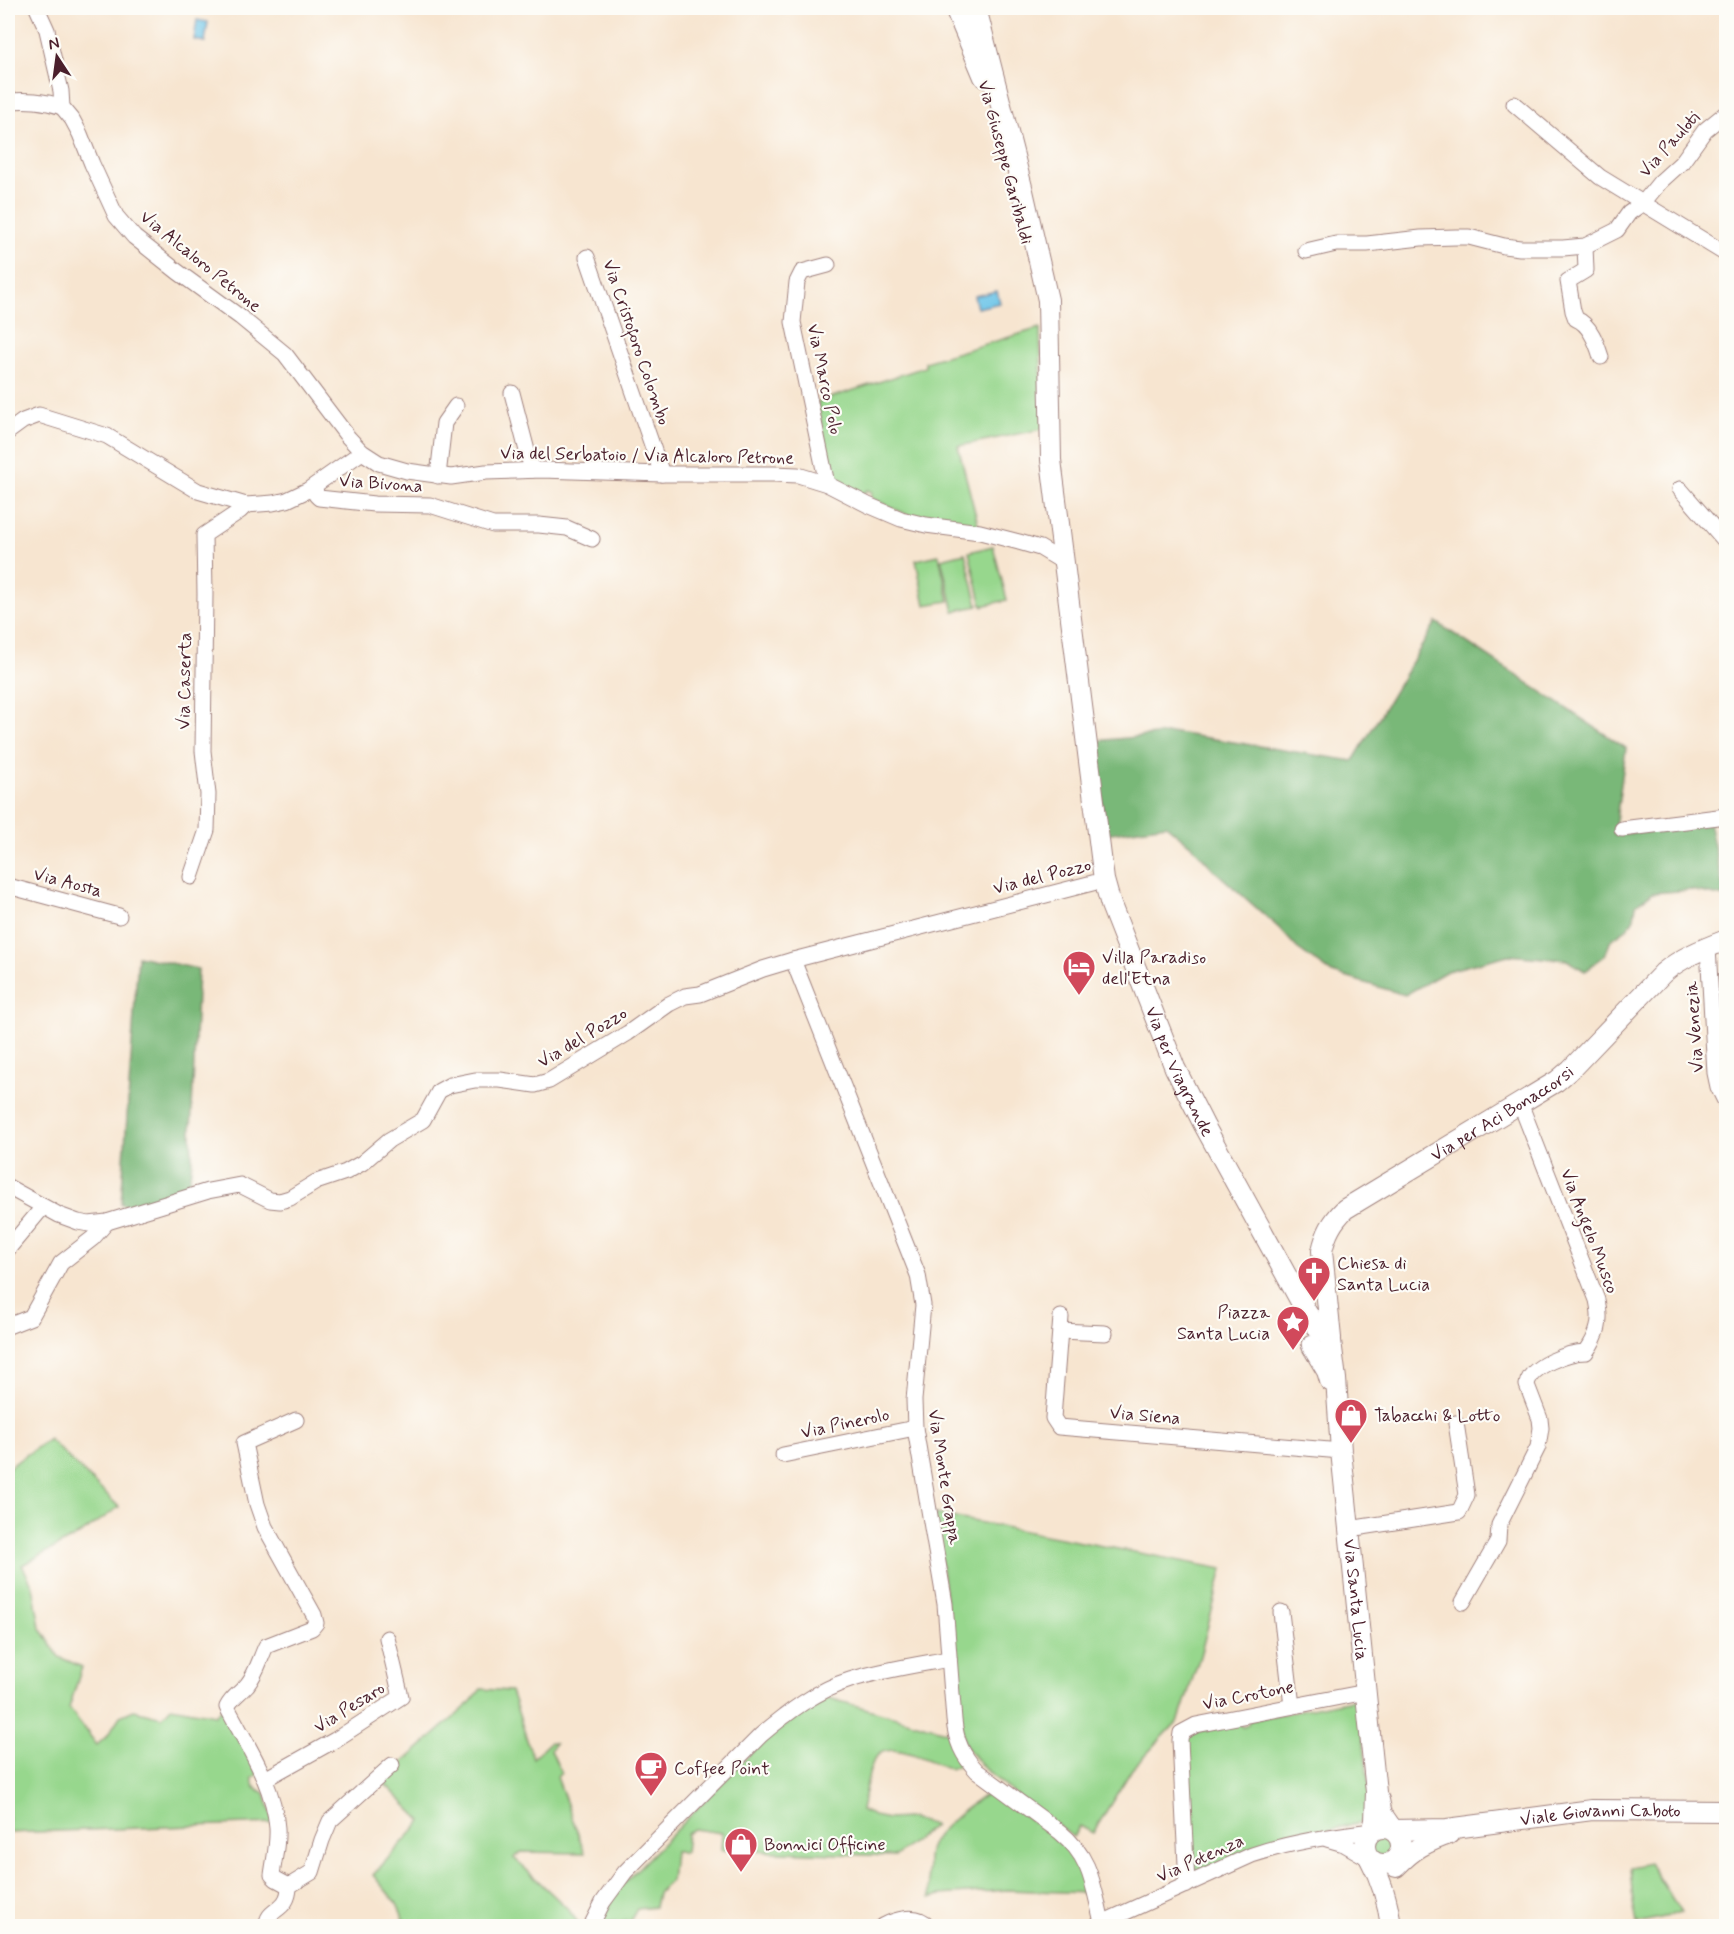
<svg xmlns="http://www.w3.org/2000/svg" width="1734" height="1934" viewBox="0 0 1734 1934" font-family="Mynerve,sans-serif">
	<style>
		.green { fill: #97d78d; stroke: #707b5c; stroke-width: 1.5 }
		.forest { fill: #79b878; stroke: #626c52; stroke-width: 1.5 }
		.water { fill: #6bc4e8; stroke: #5a728a; stroke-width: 1.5 }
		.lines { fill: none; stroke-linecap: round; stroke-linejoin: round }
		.minor-casing { stroke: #a0827e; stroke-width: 17 }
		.major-casing { stroke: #a0827e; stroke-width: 22 }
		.minor { stroke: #fff; stroke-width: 15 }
		.major { stroke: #fff; stroke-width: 20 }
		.labels { text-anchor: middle; stroke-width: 4.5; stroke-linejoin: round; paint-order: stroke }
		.street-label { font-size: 18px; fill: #4a1f2b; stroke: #fdfcf7 }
		.poi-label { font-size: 18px; fill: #4a1f2b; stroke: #fdfcf7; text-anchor: start }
	</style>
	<rect width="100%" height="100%" fill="#fdfcf7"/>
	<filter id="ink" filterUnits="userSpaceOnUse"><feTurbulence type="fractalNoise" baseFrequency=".0167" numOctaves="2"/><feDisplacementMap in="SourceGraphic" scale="12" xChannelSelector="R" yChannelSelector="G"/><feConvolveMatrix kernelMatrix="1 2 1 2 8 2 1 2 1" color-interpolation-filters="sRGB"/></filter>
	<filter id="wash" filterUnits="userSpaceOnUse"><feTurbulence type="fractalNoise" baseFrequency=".008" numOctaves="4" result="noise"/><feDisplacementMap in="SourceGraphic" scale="24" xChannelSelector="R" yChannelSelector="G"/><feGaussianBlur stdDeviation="1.35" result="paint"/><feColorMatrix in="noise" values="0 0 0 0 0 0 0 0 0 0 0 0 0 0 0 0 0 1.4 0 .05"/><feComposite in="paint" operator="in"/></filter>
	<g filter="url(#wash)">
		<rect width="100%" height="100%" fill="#f7e5d0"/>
		<!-- green -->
		<g class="green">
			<polygon points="1040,328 1043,429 958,446 979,528 919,520 871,498 872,492 867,490 863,494 832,483 817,402 925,367 925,362"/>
			<polygon points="993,546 1007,600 982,606 969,552"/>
			<polygon points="965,553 978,606 954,611 941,559"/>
			<polygon points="939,555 949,601 925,605 916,560"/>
			<path d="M49 1439 119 1507 82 1533 22 1565 33 1586 40 1627 59 1657 82 1667 69 1708 97 1745 108 1735 120 1716 134 1710 162 1717 171 1707 215 1715 223 1708 258 1774 253 1778C251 1788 258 1790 265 1793L274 1823 8 1833V1468Z"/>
			<path d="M935 1514 1223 1569 1200 1656 1179 1720 1132 1769 1093 1833 1080 1826 1073 1837C1040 1811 986 1779 964 1743Z"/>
			<polygon points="481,1689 511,1691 533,1758 550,1742 555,1743 551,1750 561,1773 557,1777 585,1853 521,1852 514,1858 568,1909 579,1924 585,1925 585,1926 407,1926 397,1904 373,1875 422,1821 382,1781 469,1704"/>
			<path d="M829 1698 949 1732 960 1764 950 1769C933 1763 886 1736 874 1760 868 1772 864 1797 861 1810L874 1816 889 1819 910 1818 934 1825 896 1856 721 1850 722 1833 694 1829 687 1833 685 1852H674L671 1881 658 1893 655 1907 637 1909 630 1921 600 1924 617 1890 764 1740 808 1709Z"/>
			<polygon points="1352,1700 1359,1702 1371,1805 1367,1816 1360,1822 1247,1852 1195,1874 1193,1871 1185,1739 1188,1734 1238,1722 1243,1727 1248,1725 1250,1720"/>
			<path d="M992 1790 1072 1852 1080 1864 1088 1893 1007 1890 940 1895 930 1898C929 1882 926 1866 929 1851 934 1829 974 1803 992 1790Z"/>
			<circle cx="1383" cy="1847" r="14"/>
			<polygon points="1649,1863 1681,1913 1637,1923 1633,1903 1630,1867"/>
		</g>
		<!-- forest -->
		<g class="forest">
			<polygon points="1436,622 1626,748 1614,835 1709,822 1725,897 1691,890 1652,893 1636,905 1634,918 1628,928 1611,940 1605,955 1585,971 1567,960 1508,955 1447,971 1405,995 1332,973 1297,948 1280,929 1215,871 1194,848 1166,825 1105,834 1096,741 1176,733 1353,761"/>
			<polygon points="138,956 198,969 191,1132 192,1159 189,1188 185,1191 132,1207 121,1204"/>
		</g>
		<!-- water -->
		<g class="water">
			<polygon points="197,20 208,22 205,42 194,40"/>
			<polygon points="997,291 1000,303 977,308 974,296"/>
		</g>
	</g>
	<g filter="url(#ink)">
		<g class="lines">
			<defs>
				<g id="minor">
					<polyline points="37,8 47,30 61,91 62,107 72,119 80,134 92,164 116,216 134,237 178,272 240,317 285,354 348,437 362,452 379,463 407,471 451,477 486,472 542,470 662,474 774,474 798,475 827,484 868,505 901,519 926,525 980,532 1019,542 1040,548 1065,563"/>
					<path d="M8 101C27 100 43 100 62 107"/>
					<polyline points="1514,104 1600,177 1726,254"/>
					<path d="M1585 246 1586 270 1568 281 1573 311 1576 319C1590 324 1597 344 1601 357"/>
					<polyline points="1306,251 1336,244 1367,244 1421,238 1456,237 1469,237 1504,246 1520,248 1563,248 1585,246 1617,230 1629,213 1643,203 1660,182 1682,162 1705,130 1726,113"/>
					<polyline points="587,257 662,474"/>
					<polyline points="512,393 532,470"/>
					<polyline points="8,432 23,421 39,415 107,436 198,491 246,505 273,503 287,500 308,490 362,452"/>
					<polyline points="438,476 444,423 456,406"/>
					<polyline points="827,484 793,322 797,282 802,272 828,265"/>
					<polyline points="315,486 316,495 319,498 374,504 430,505 493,525 539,525 567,528 592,539"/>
					<polyline points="1680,489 1726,542"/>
					<polyline points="1622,829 1726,816"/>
					<polyline points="191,877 207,830 208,794 203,751 205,594 204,535 240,511 246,505"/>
					<polyline points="8,886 119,916"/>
					<polyline points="1708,947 1715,1073 1718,1087 1726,1103"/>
					<path d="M793 960 918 1275 923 1305 914 1400 915 1428 945 1604 954 1720C956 1741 962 1755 977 1771L1060 1832C1093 1859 1093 1888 1103 1926"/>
					<polyline points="8,1187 59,1215 78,1222 89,1224 107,1222 208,1191 240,1185 270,1200 280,1201 290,1198 316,1182 346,1172 362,1163 389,1140 423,1120 439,1091 450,1085 475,1080 500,1080 535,1085 549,1081 628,1033 669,1004 685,996 700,994 763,969 793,960 1104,880"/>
					<polyline points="8,1249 43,1207"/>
					<polyline points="1061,1317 1053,1418 1059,1427 1341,1451"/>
					<polyline points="8,1326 31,1317 61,1263 93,1238 107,1222"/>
					<polyline points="1060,1331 1105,1333"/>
					<polyline points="783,1455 915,1428"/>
					<polyline points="1349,1529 1459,1512 1467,1495 1456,1423"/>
					<path d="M1463 1602 1498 1541 1499 1525 1538 1447 1541 1428 1540 1419 1527 1385C1529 1366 1569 1352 1586 1352 1598 1335 1602 1321 1597 1300L1520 1103"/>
					<polyline points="1281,1612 1292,1706"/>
					<polyline points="265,1779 335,1740 401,1697 387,1638"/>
					<polyline points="1327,1839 1344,1844 1370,1859"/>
					<polyline points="1187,1885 1180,1740 1181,1733 1196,1725 1366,1692"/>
					<polyline points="289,1886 312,1872 322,1840 330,1821 392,1765"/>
					<path d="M267 1926C266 1907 289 1913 289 1886L276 1879 272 1875C274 1860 278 1844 277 1828 274 1784 246 1744 227 1707 232 1697 240 1693 247 1685 256 1674 260 1659 266 1646L312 1628 316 1623 314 1615 265 1527 257 1504 244 1443 296 1420"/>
					<path d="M591 1926 603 1902 625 1872 761 1735C787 1713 817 1690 850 1680 882 1670 916 1665 949 1659"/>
					<path d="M883 1926C896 1919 918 1913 928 1926"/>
					<path d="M1095 1926 1252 1855C1291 1842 1331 1836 1372 1831"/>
				</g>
				<g id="major">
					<polyline points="955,8 984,77"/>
					<path id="s1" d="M976 8 1023 191 1048 300 1051 460 1104 880 1111 905 1175 1068 1204 1125 1307 1313 1320 1331"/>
					<path id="s2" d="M1331 1338 1322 1251C1326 1233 1332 1222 1345 1209L1557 1081 1571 1069 1663 973C1682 957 1703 949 1726 940"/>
					<path id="s3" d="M1331 1341 1336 1379 1341 1451 1376 1792 1375 1821 1372 1831"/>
					<polyline points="1312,1346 1327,1371 1330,1381"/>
					<path id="s4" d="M1379 1800 1382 1814 1393 1830 1447 1829 1592 1810 1726 1811"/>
					<circle cx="1383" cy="1846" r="18"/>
					<path d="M1370 1859C1382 1881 1388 1902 1391 1926"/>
					<path d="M1396 1867C1413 1849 1426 1842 1449 1834"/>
				</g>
			</defs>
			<!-- minor casing -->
			<use href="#minor" class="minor-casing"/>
			<!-- major casing -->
			<use href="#major" class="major-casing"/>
			<!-- minor -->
			<use href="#minor" class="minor"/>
			<!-- major -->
			<use href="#major" class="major"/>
		</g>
	</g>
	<!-- icons -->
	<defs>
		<symbol id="hotel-pin" viewBox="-11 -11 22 30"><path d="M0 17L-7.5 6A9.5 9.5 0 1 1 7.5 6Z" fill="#d1495b" stroke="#fdfcf7"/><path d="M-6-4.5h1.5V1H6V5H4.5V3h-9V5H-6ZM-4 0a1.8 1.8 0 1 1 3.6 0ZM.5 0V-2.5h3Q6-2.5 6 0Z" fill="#fff"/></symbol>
		<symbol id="church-pin" viewBox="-11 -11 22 30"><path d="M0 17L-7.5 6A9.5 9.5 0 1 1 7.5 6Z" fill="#d1495b" stroke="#fdfcf7"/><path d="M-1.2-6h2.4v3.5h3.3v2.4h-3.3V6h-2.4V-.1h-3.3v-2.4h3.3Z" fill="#fff"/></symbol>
		<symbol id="sight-pin" viewBox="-11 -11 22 30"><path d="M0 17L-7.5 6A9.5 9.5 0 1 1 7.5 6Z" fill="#d1495b" stroke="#fdfcf7"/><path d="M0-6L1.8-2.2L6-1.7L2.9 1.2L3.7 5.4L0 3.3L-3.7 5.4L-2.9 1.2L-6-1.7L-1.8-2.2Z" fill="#fff"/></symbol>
		<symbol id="shop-pin" viewBox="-11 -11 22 30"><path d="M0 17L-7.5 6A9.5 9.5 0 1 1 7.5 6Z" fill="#d1495b" stroke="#fdfcf7"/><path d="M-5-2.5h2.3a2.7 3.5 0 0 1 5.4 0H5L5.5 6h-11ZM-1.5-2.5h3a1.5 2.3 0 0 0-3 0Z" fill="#fff"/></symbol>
		<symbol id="cafe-pin" viewBox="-11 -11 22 30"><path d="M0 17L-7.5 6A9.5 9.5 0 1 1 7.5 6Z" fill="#d1495b" stroke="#fdfcf7"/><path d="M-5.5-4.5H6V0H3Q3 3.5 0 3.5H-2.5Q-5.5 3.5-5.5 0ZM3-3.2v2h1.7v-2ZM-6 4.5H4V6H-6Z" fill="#fff"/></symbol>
	</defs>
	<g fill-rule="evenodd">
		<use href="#hotel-pin" x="1060" y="948" width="38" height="52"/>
		<use href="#church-pin" x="1295" y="1254" width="38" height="52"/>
		<use href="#sight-pin" x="1274" y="1303" width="38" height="52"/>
		<use href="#shop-pin" x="1332" y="1396" width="38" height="52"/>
		<use href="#cafe-pin" x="632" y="1749" width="38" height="52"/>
		<use href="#shop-pin" x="722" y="1825" width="38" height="52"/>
	</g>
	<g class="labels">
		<!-- street labels -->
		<g class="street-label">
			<text transform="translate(1669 144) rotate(-48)" y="6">Via Pauloti</text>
			<text transform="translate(1006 162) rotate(75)" y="6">Via Giuseppe Garibaldi</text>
			<text transform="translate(201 261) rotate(39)" y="6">Via Alcaloro Petrone</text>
			<text transform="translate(637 342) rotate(71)" y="6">Via Cristoforo Colombo</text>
			<text transform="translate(825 379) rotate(78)" y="6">Via Marco Polo</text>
			<text transform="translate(647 455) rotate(1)" y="6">Via del Serbatoio / Via Alcaloro Petrone</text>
			<text transform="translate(381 483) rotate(4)" y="6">Via Bivona</text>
			<text transform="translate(184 681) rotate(-89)" y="6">Via Caserta</text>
			<text transform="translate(1042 876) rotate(-14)" y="6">Via del Pozzo</text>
			<text transform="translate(68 882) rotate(15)" y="6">Via Aosta</text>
			<text transform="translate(1694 1027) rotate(-94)" y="6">Via Venezia</text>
			<text transform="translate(582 1037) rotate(-31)" y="6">Via del Pozzo</text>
			<text dy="6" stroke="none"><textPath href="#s1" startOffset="1090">Via per Viagrande</textPath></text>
			<text dy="6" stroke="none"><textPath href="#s2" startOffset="320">Via per Aci Bonaccorsi</textPath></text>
			<text transform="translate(1590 1231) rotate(69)" y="6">Via Angelo Musco</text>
			<text transform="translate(1145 1415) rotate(5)" y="6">Via Siena</text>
			<text transform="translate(845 1423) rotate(-12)" y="6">Via Pinerolo</text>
			<text transform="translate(945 1477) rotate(81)" y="6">Via Monte Grappa</text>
			<text dy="6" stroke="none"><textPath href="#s3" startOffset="260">Via Santa Lucia</textPath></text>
			<text transform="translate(1248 1695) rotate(-11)" y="6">Via Crotone</text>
			<text transform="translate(349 1707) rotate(-32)" y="6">Via Pesaro</text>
			<text dy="6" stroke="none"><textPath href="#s4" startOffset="242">Viale Giovanni Caboto</textPath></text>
			<text transform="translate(1200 1858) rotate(-24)" y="6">Via Potenza</text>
		</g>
		<!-- poi labels -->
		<g class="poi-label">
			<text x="1102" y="963">Villa Paradiso<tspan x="1102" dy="21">dell'Etna</tspan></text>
			<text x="1337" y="1269">Chiesa di<tspan x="1337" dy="21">Santa Lucia</tspan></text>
			<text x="1270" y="1318" text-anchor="end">Piazza<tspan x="1270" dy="21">Santa Lucia</tspan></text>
			<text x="1374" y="1421">Tabacchi &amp; Lotto</text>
			<text x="674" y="1774">Coffee Point</text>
			<text x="764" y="1850">Bonnici Officine</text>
		</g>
	</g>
	<!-- margin -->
	<rect width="1734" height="1934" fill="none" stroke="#fdfcf7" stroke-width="30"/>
	<!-- north arrow -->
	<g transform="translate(57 57) rotate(347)" stroke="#fdfcf7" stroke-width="4.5" paint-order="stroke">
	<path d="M0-4.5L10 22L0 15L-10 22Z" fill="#4a1f2b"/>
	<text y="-9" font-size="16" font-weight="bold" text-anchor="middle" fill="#4a1f2b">N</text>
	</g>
</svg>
